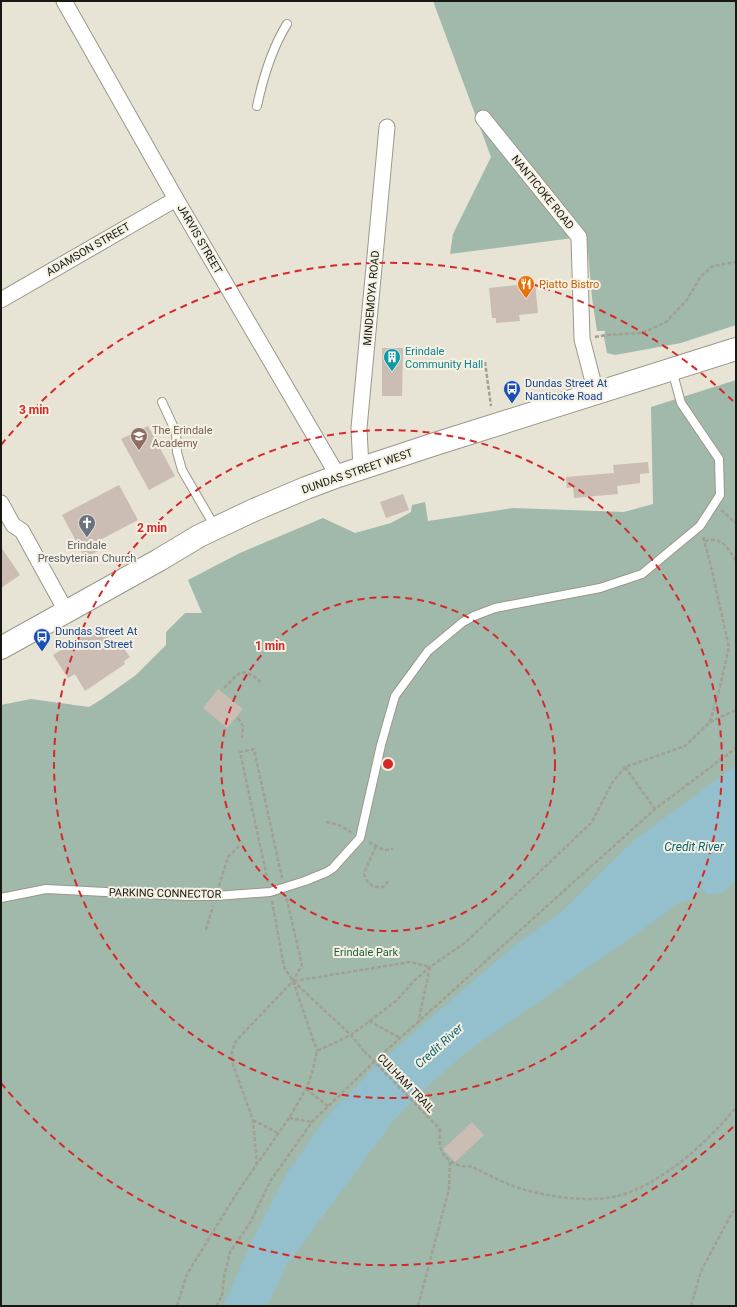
<svg xmlns="http://www.w3.org/2000/svg" width="737" height="1307" viewBox="0 0 737 1307" font-family="Roboto,sans-serif">
	<style>
		.green { fill: #a0b9aa }
		.water { fill: #94bfcc }
		.building { fill: #cbbcb4 }
		.lines { fill: none; stroke-linecap: round; stroke-linejoin: round }
		.service-casing { stroke: #9b9789; stroke-width: 10 }
		.minor-casing { stroke: #9b9789; stroke-width: 17 }
		.primary-casing { stroke: #9b9789; stroke-width: 24 }
		.path { stroke: #a29f93; stroke-width: 2.5; stroke-dasharray: 4 2; stroke-linecap: butt }
		.service { stroke: #fff; stroke-width: 8 }
		.minor { stroke: #fff; stroke-width: 15 }
		.primary { stroke: #fff; stroke-width: 22 }
		.path-bridge { stroke: #a29f93; stroke-width: 2.5; stroke-dasharray: 4 2; stroke-linecap: butt }
		.ring { fill: none; stroke: #d62828; stroke-width: 2; stroke-dasharray: 7 5 }
		.labels { text-anchor: middle; stroke-width: 4; stroke-linejoin: round; paint-order: stroke }
		.street-label { font-size: 11px; fill: #181711; stroke: #f5f1e2 }
		.food-label { font-size: 11px; fill: #c56008; stroke: #f5f1e2; text-anchor: start }
		.culture-label { font-size: 11px; fill: #0d838f; stroke: #f5f1e2; text-anchor: start }
		.transit-label { font-size: 11px; fill: #164399; stroke: #f5f1e2; text-anchor: start }
		.education-label { font-size: 11px; fill: #785e54; stroke: #f5f1e2; text-anchor: start }
		.worship-label { font-size: 11px; fill: #5b616d; stroke: #f5f1e2 }
		.park-label { font-size: 11px; fill: #1f5c3f; stroke: #f5f1e2 }
		.water-label { font-size: 12px; font-style: italic; fill: #0a6275; stroke: #f5f1e2 }
		.centre { fill: #d62828; stroke: #f5f1e2; stroke-width: 2 }
		.ring-label { font-size: 12px; text-anchor: middle; font-weight: bold; fill: #d62828; stroke: #f5f1e2; stroke-width: 4; stroke-linejoin: round; paint-order: stroke }
	</style>
	<rect width="100%" height="100%" fill="#e7e3d5"/>
	<!-- green -->
	<g class="green">
		<polygon points="433,1 736,1 736,325 681,343 615,355 607,353 604,337 605,331 597,331 592,298 587,240 573,238 450,254 453,234 491,157"/>
		<polygon points="736,380 736,1306 1,1306 1,705 31,699 89,707 102,699 136,675 166,645 166,632 185,613 202,613 188,580 240,553 323,518 355,533 391,523 411,512 412,505 425,502 428,521 513,508 624,512 653,504 651,407"/>
	</g>
	<!-- water -->
	<polygon class="water" points="736,765 736,880 724,892 708,895 701,887 696,897 678,903 649,925 468,1051 421,1092 394,1120 286,1266 267,1306 223,1306 251,1243 287,1173 328,1115 382,1060 515,945 559,914 633,841"/>
	<!-- building -->
	<g class="building">
		<polygon points="535,283 538,313 519,315 520,321 496,323 496,318 492,318 489,288"/>
		<polygon points="382,348 403,348 402,396 382,396"/>
		<polygon points="148,426 175,476 149,490 121,439"/>
		<polygon points="648,462 649,473 640,474 640,483 617,486 618,494 574,498 573,487 567,488 566,477 614,473 613,465"/>
		<polygon points="119,485 138,520 100,540 104,548 85,558 62,515"/>
		<polygon points="403,494 409,510 386,518 380,502"/>
		<polygon points="1,547 20,575 1,588"/>
		<polygon points="100,625 116,650 122,646 130,657 124,661 125,664 85,691 75,674 68,678 53,655"/>
		<polygon points="218,689 243,709 227,728 203,708"/>
		<polygon points="472,1122 484,1135 455,1162 443,1149"/>
	</g>
	<g class="lines">
		<defs>
			<g id="service">
				<path d="M257 106C263 78 272 48 287 24"/>
				<polyline points="162,402 176,432 177,452 182,470 215,527"/>
				<polyline points="1,898 46,889 185,896 216,896 270,892 305,881 327,872 333,868 360,838 381,745 395,696 428,651 463,622 474,616 495,608 600,588 642,574 700,526 720,495 719,459 681,403 672,370"/>
			</g>
			<g id="minor">
				<polyline points="64,1 176,199 338,476"/>
				<polyline points="483,118 579,237 582,339 596,393"/>
				<polyline points="1,300 176,199"/>
				<polyline points="361,469 359,428 387,127"/>
				<polyline points="1,503 13,525 22,531 66,611"/>
			</g>
			<polyline id="primary" points="1,648 159,560 199,536 254,510 306,488 338,476 432,445 736,349"/>
		</defs>
		<!-- service casing -->
		<use href="#service" class="service-casing"/>
		<!-- minor casing -->
		<use href="#minor" class="minor-casing"/>
		<!-- primary casing -->
		<use href="#primary" class="primary-casing"/>
		<!-- path -->
		<g class="path">
			<polyline points="595,337 606,335 642,333 666,322 686,301 701,276 713,266 736,262"/>
			<polyline points="485,362 491,406"/>
			<polyline points="721,510 736,523"/>
			<path d="M705 541C723 536 727 548 736 561"/>
			<path d="M224 688C240 672 241 666 261 682"/>
			<polyline points="238,718 243,726 242,738"/>
			<polyline points="710,722 736,710"/>
			<polyline points="625,767 655,809"/>
			<polyline points="326,822 339,825 351,832"/>
			<polyline points="369,842 384,850 393,849"/>
			<path d="M376 846 364 873C365 883 375 890 385 886L389 879"/>
			<polyline points="268,882 240,752 254,749 282,878"/>
			<polyline points="219,886 228,857 240,845"/>
			<polyline points="272,901 284,967 293,981 351,1035 364,1051"/>
			<polyline points="206,930 213,906"/>
			<polyline points="293,981 317,1051"/>
			<polyline points="294,981 410,962 430,967 418,1023"/>
			<polyline points="369,1021 400,1038"/>
			<polyline points="306,1089 328,1106"/>
			<polyline points="289,1118 312,1122"/>
			<polyline points="253,1120 278,1133"/>
			<path d="M440 1129C440 1135 439 1144 441 1149 445 1161 459 1168 470 1166 489 1175 509 1186 529 1191 554 1197 581 1201 607 1198 653 1192 708 1143 736 1107"/>
			<polyline points="257,1165 253,1120 232,1062 232,1051 236,1041 293,981 302,965 286,896"/>
			<polyline points="177,1306 187,1274 237,1193 289,1118 306,1089 312,1073 317,1051 351,1035 396,1001 415,980 430,967 466,942 592,822 612,783 625,767 685,746 710,722 718,695 729,647 712,571 703,536"/>
			<polyline points="216,1306 222,1296 224,1277 230,1252 250,1223 271,1180 312,1122 379,1057 655,809 736,748"/>
			<polyline points="418,1306 449,1189 450,1161"/>
			<polyline points="691,1306 701,1271 732,1213 736,1208"/>
		</g>
		<!-- service -->
		<use href="#service" class="service"/>
		<!-- minor -->
		<use href="#minor" class="minor"/>
		<!-- primary -->
		<use href="#primary" class="primary"/>
		<!-- path-bridge -->
		<polyline class="path-bridge" points="364,1051 440,1129"/>
	</g>
	<!-- distance rings -->
	<g class="ring">
		<circle cx="388" cy="764" r="167"/>
		<circle cx="388" cy="764" r="334"/>
		<path d="M733 1127A501 501 0 0 1 1 1083M1 445A501 501 0 0 1 733 401"/>
	</g>
	<!-- icons -->
	<defs>
		<symbol id="restaurant-pin" viewBox="-11 -11 22 30"><path d="M0 17L-7.5 6A9.5 9.5 0 1 1 7.5 6Z" fill="#e8710a" stroke="#f5f1e2"/><path d="M-5-6h1v4h1v-4h1v4h1v-4h1v5L-1.5 .5V6h-2V.5L-5-1ZM5-6V6H3V1.5H1.5Q1.5-4 5-6Z" fill="#fff"/></symbol>
		<symbol id="building-pin" viewBox="-11 -11 22 30"><path d="M0 17L-7.5 6A9.5 9.5 0 1 1 7.5 6Z" fill="#0f9aa8" stroke="#f5f1e2"/><path d="M-4-6H4V6H1V3H-1V6H-4ZM-2.5-4.3h1.7v1.8h-1.7ZM.8-4.3h1.7v1.8H.8ZM-2.5-1h1.7V.8h-1.7ZM.8-1h1.7V.8H.8Z" fill="#fff"/></symbol>
		<symbol id="bus-pin" viewBox="-11 -11 22 30"><path d="M0 17L-7.5 6A9.5 9.5 0 1 1 7.5 6Z" fill="#1a4fb4" stroke="#f5f1e2"/><path d="M-5-6H5V4H4V6H2V4H-2V6H-4V4H-5ZM-3.5-4V0h7V-4ZM-3.5 1.2v1.5H-2V1.2ZM2 1.2v1.5H3.5V1.2Z" fill="#fff"/></symbol>
		<symbol id="school-pin" viewBox="-11 -11 22 30"><path d="M0 17L-7.5 6A9.5 9.5 0 1 1 7.5 6Z" fill="#8d6e63" stroke="#f5f1e2"/><path d="M0-5L7-2L0 1L-7-2ZM-4 1L0 2.5L4 1V4Q0 6-4 4Z" fill="#fff"/></symbol>
		<symbol id="church-pin" viewBox="-11 -11 22 30"><path d="M0 17L-7.5 6A9.5 9.5 0 1 1 7.5 6Z" fill="#6b7280" stroke="#f5f1e2"/><path d="M-1.2-6h2.4v3.5h3.3v2.4h-3.3V6h-2.4V-.1h-3.3v-2.4h3.3Z" fill="#fff"/></symbol>
	</defs>
	<g fill-rule="evenodd">
		<use href="#restaurant-pin" x="516" y="274" width="20" height="27"/>
		<use href="#building-pin" x="382" y="347" width="20" height="27"/>
		<use href="#bus-pin" x="502" y="379" width="20" height="27"/>
		<use href="#school-pin" x="129" y="426" width="20" height="27"/>
		<use href="#church-pin" x="77" y="513" width="20" height="27"/>
		<use href="#bus-pin" x="32" y="627" width="20" height="27"/>
	</g>
	<g class="labels">
		<!-- street labels -->
		<g class="street-label">
			<text transform="translate(543 192) rotate(51)" y="4">NANTICOKE ROAD</text>
			<text transform="translate(200 239) rotate(60)" y="4">JARVIS STREET</text>
			<text transform="translate(88 249) rotate(-30)" y="4">ADAMSON STREET</text>
			<text transform="translate(371 298) rotate(-85)" y="4">MINDEMOYA ROAD</text>
			<text transform="translate(357 471) rotate(-19)" y="4">DUNDAS STREET WEST</text>
			<text transform="translate(165 893) rotate(1)" y="4">PARKING CONNECTOR</text>
			<text transform="translate(406 1083) rotate(46)" y="4">CULHAM TRAIL</text>
		</g>
		<!-- food labels -->
		<g class="food-label">
			<text x="539" y="288">Piatto Bistro</text>
		</g>
		<!-- culture labels -->
		<g class="culture-label">
			<text x="405" y="355">Erindale<tspan x="405" dy="13">Community Hall</tspan></text>
		</g>
		<!-- transit labels -->
		<g class="transit-label">
			<text x="525" y="387">Dundas Street At<tspan x="525" dy="13">Nanticoke Road</tspan></text>
			<text x="55" y="635">Dundas Street At<tspan x="55" dy="13">Robinson Street</tspan></text>
		</g>
		<!-- education labels -->
		<g class="education-label">
			<text x="152" y="434">The Erindale<tspan x="152" dy="13">Academy</tspan></text>
		</g>
		<!-- worship labels -->
		<g class="worship-label">
			<text x="87" y="549">Erindale<tspan x="87" dy="13">Presbyterian Church</tspan></text>
		</g>
		<!-- park labels -->
		<g class="park-label">
			<text x="366" y="956">Erindale Park</text>
		</g>
		<!-- water labels -->
		<g class="water-label">
			<text x="694" y="851">Credit River</text>
			<text transform="translate(439 1046) rotate(-42)" y="4">Credit River</text>
		</g>
	</g>
	<circle cx="388" cy="764" r="6" class="centre"/>
	<g class="ring-label">
		<text x="34" y="414">3 min</text>
		<text x="152" y="532">2 min</text>
		<text x="270" y="650">1 min</text>
	</g>
	<!-- border -->
	<rect width="737" height="1307" fill="none" stroke="#181711" stroke-width="4"/>
</svg>
